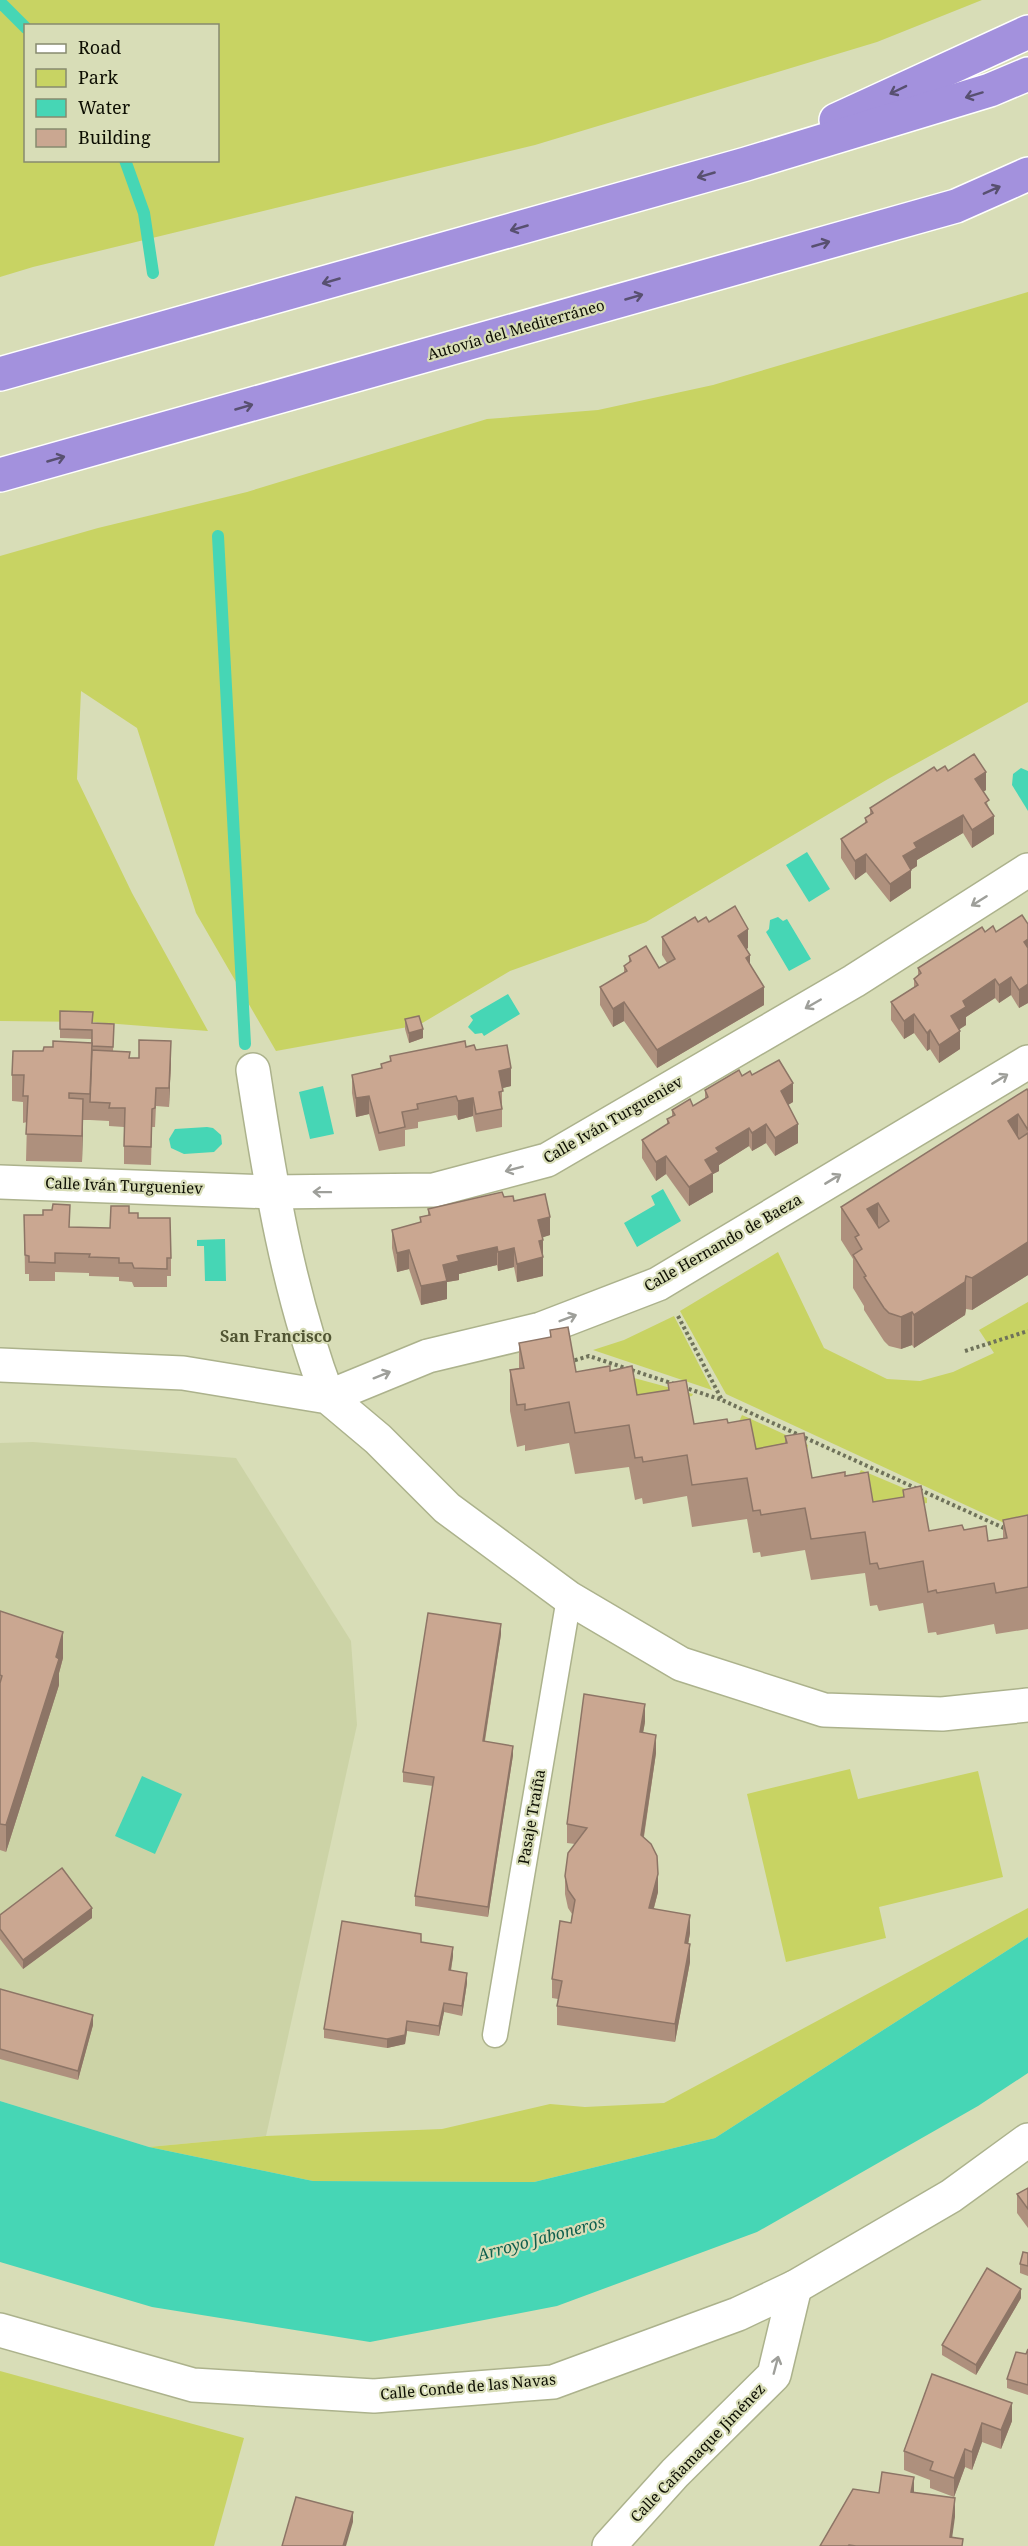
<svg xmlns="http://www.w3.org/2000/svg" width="1028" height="2546" viewBox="0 0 1028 2546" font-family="'Noto Serif',serif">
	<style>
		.built { fill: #ccd3a6 }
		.green { fill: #c8d363; fill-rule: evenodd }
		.water { fill: #46d6b5 }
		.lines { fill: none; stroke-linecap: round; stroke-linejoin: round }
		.stream { stroke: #46d6b5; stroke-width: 12 }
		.service-casing { stroke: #acb28c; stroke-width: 27 }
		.minor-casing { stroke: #acb28c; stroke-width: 36 }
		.motorway-casing { stroke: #fff; stroke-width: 36 }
		.path { stroke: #6f725a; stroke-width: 4; stroke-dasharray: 3 3; stroke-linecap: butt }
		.service { stroke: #fff; stroke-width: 24 }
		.minor { stroke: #fff; stroke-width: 33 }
		.motorway { stroke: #a391dd; stroke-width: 33 }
		.wall { fill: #ae907d }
		.shaded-wall { fill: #8d7566 }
		.building { fill: #caa791; stroke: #8d7566; stroke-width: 1.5; fill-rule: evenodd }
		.oneway { stroke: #585070 }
		.oneway2 { stroke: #9e9f9a }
		.labels { text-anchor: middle; stroke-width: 4.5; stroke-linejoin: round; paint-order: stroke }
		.street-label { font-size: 15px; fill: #0d0e03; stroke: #d8ddb7 }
		.neighbourhood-label { font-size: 16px; font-weight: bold; fill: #515533; stroke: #d8ddb7 }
		.water-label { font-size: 16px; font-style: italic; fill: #0f5f4e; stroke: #d8ddb7 }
	</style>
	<rect width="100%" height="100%" fill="#d8ddb7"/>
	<!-- built -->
	<polygon class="built" points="33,1442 236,1458 351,1641 357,1725 266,2136 149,2147 0,2101 0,1443"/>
	<!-- green -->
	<g class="green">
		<path d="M0 0H982L877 42 535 145 33 267 0 277ZM26 26H218V160H26Z"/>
		<polygon points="1028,292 1028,702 888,779 646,922 510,971 419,1025 276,1051 196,913 137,728 81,691 77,779 132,893 208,1031 92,1022 0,1021 0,556 98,528 247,492 487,419 598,410 713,385"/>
		<polygon points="778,1252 824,1348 887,1379 920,1381 953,1372 994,1353 979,1330 1028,1302 1028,1534 726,1394 680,1311"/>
		<polygon points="674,1316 712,1390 593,1350 624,1340"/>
		<polygon points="623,1375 693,1394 692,1396 635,1407"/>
		<polygon points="742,1415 808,1445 807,1449 754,1457 732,1438"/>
		<polygon points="861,1470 927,1498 927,1503 845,1518 849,1492"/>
		<polygon points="850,1769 858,1799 978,1771 1003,1877 879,1907 886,1938 786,1962 747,1794"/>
		<polygon points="1028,1908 1028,1937 715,2138 534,2182 313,2181 149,2147 266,2136 442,2129 550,2104 585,2107 664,2103"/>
		<polygon points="0,2371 244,2438 214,2546 0,2546"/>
	</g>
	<!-- water -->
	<g class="water">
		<polygon points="1021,768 1028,771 1028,811 1012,785 1013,774"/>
		<polygon points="807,852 830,889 809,902 786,865"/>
		<polygon points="778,917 783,921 787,919 811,959 789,971 766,932 769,929 770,920"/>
		<polygon points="508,994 520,1014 484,1036 482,1033 475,1034 468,1027 473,1020 470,1016"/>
		<polygon points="323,1086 334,1134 310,1139 299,1092"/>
		<polygon points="207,1127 213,1128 221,1135 222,1144 214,1152 184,1154 171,1148 169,1139 175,1129"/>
		<polygon points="663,1189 681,1221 637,1247 624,1223 655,1205 651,1196"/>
		<polygon points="225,1239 226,1281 205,1281 204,1246 197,1246 197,1240"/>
		<polygon points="142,1776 182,1794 155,1854 115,1836"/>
		<polygon points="1028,1937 1028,2073 978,2106 757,2232 557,2306 370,2342 152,2307 0,2262 0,2101 149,2147 313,2181 534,2182 715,2138"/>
	</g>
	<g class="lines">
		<!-- stream -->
		<g class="stream">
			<polyline points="0,2 26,28"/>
			<polyline points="125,160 144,213 153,273"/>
			<polyline points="218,536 245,1044"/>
		</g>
		<defs>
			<polyline id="service" points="495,2035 569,1598"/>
			<g id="minor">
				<path d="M253 1070C270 1181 288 1292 328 1397L428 1356 541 1329 658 1284 1028 1062"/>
				<polyline points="0,1182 272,1192 434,1190 547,1160 854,981 1028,870"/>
				<polyline points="0,1365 183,1373 328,1397 378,1439 447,1508 569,1598 681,1664 824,1710 942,1714 1028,1705"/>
				<polyline points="0,2330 193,2385 374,2396 553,2382 738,2314 795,2287 951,2196 1028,2140"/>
				<polyline points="609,2546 675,2473 774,2375 795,2287"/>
			</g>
			<g id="motorway">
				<polyline points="836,120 1028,32"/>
				<polyline points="0,374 746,164 990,90 1028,74"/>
				<polyline points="0,475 956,206 1028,174"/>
			</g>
		</defs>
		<!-- service casing -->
		<use href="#service" class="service-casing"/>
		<!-- minor casing -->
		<use href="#minor" class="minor-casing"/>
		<!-- motorway casing -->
		<use href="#motorway" class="motorway-casing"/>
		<!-- path -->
		<g class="path">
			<polyline points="678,1316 722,1400"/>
			<polyline points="965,1351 1028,1331"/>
			<polyline points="569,1362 589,1356 674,1384"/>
			<polyline points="683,1387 722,1400 1006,1529"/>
		</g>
		<!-- service -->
		<use href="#service" class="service"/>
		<!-- minor -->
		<use href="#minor" class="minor"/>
		<!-- motorway -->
		<use href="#motorway" class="motorway"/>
	</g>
	<!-- wall -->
	<g class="wall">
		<polygon points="937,771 948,771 986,790 983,792 989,808 994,834 972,848 963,833 917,860 917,866 911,870 911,888 890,902 866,872 855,880 841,858 841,839 865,824 865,818 870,815 870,808"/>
		<polygon points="698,922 709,922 748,948 746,949 750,964 764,1005 657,1068 624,1021 613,1027 600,1005 600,987 624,973 624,966 629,963 629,956 659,968 667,963 662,955 662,937"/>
		<polygon points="1028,924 1028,1003 1019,1008 1011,995 999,1003 995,998 966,1017 966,1025 959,1029 960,1049 939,1063 930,1049 927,1051 914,1033 904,1039 891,1020 891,1002 914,987 914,979 918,975 918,968 985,932 996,932"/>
		<polygon points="60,1011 92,1023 114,1024 113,1051 130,1058 171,1059 169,1107 156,1106 155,1127 152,1127 151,1165 124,1164 124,1127 109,1126 109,1121 90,1120 83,1120 82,1162 26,1161 27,1122 23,1123 23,1102 12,1101 12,1075 43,1051 53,1047 91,1043 91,1039 60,1038"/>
		<polygon points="405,1019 423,1038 409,1043 405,1029"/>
		<polygon points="466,1047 476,1050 511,1086 502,1088 502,1127 476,1132 473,1116 458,1120 456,1115 418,1122 418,1128 405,1130 405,1146 379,1151 369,1114 356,1117 352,1093 352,1075 381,1069 381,1064 390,1062 390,1056"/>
		<polygon points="752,1075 793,1102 788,1105 798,1143 775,1156 766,1143 752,1151 749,1146 719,1165 719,1171 713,1174 713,1192 689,1206 666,1174 656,1181 642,1158 642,1140 667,1125 667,1119 672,1117 672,1110 693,1106 705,1099 705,1090 742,1076"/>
		<polygon points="1028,1091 1028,1275 972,1310 966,1309 965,1315 914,1348 912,1345 901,1349 889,1346 884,1341 864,1310 864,1306 853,1288 853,1259 841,1240 841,1207"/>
		<polygon points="504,1197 514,1201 550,1235 542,1237 543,1276 517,1282 514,1267 498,1271 497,1265 459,1274 459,1280 447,1282 447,1299 421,1305 409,1269 397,1272 392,1248 392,1230 420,1223 420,1217 428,1215 428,1209"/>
		<polygon points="129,1213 138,1218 171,1258 171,1276 167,1276 167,1287 134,1287 132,1282 119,1281 119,1277 89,1276 89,1273 55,1272 55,1281 29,1281 29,1274 25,1274 24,1215 70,1227 110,1228"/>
		<polygon points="550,1330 576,1372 610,1371 637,1395 668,1390 668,1383 694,1424 728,1423 756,1449 785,1443 785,1436 812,1478 845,1476 873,1502 903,1497 903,1490 929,1531 964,1530 988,1541 1003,1538 1003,1520 1028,1515 1028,1629 996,1634 994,1624 937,1635 936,1632 928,1633 923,1603 879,1611 877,1605 870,1606 865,1573 811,1580 805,1550 761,1557 760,1552 753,1553 747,1519 692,1527 687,1496 643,1504 642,1498 635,1500 629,1467 575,1474 569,1443 525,1451 525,1445 517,1447 510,1411 510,1370 519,1368 519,1343 550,1338"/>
		<polygon points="0,1611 63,1658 59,1673 59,1685 6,1852 0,1850"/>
		<polygon points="501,1634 485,1741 513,1755 488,1917 415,1906 415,1896 433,1786 403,1782 403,1772"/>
		<polygon points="645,1722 643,1732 656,1753 644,1837 658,1892 654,1908 690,1933 688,1944 690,1962 675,2042 557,2025 557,2006 558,1999 552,1998 552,1979 571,1923 572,1914 568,1908 565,1894 565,1876 575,1844 567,1843 567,1824"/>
		<polygon points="0,1915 92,1918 23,1969 0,1939"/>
		<polygon points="421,1942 453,1956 451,1971 467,1983 462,2016 444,2012 439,2036 407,2031 405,2044 387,2048 324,2038 324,2029"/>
		<polygon points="0,1989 93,2025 78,2080 0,2059"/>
		<polygon points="1028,2188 1028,2228 1017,2213 1017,2194"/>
		<polygon points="1028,2253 1028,2276 1020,2273 1020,2264"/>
		<polygon points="1021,2298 976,2375 942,2355 942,2345"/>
		<polygon points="1028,2349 1028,2395 1007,2388 1007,2379 1026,2354"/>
		<polygon points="932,2374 1012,2421 1001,2449 982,2442 972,2470 965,2467 954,2497 930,2488 930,2480 904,2470 904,2451"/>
	</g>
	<!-- shaded-wall -->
	<g class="shaded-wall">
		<polygon points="986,772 986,790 975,797 975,779"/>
		<polygon points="963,815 963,833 917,860 917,866 903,875 903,856 914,843"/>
		<polygon points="994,816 994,834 972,848 972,830"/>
		<polygon points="866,854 866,872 855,880 855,861"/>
		<polygon points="911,870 911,888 890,902 890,884"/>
		<polygon points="748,929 748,948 738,954 738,936"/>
		<polygon points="1028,939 1028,957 1024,942"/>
		<polygon points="750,955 750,974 746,958"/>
		<polygon points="1011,977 1011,995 999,1003 999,985"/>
		<polygon points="995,979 995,998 966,1017 966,1025 951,1035 951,1016 963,1001"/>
		<polygon points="1028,984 1028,1003 1019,1008 1019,990"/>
		<polygon points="764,987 764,1005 657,1068 657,1050"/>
		<polygon points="624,1002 624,1021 613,1027 613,1009"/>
		<polygon points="914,1014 914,1033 904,1039 904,1021"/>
		<polygon points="423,1029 423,1038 409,1043 409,1033"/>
		<polygon points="930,1030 930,1049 927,1051 927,1033"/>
		<polygon points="960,1031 960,1049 939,1063 939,1045"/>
		<polygon points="171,1041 171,1059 169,1107 169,1088"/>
		<polygon points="511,1068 511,1086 499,1089 499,1071"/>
		<polygon points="793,1083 793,1102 781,1109 781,1091"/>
		<polygon points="369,1096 369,1114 356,1117 356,1098"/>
		<polygon points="473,1098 473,1116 458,1120 458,1101"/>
		<polygon points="83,1099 83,1126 82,1162 82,1136"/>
		<polygon points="1018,1114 1018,1147 1008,1121"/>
		<polygon points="766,1124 766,1143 752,1151 752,1133"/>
		<polygon points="798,1124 798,1143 775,1156 775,1138"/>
		<polygon points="749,1128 749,1146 719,1165 719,1171 713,1174 713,1192 689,1206 689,1187 705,1160 716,1148"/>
		<polygon points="666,1156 666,1174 656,1181 656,1162"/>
		<polygon points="878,1203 878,1236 867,1209"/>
		<polygon points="550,1217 550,1235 538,1239 538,1220"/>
		<polygon points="543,1240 543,1276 517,1282 517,1264 539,1241"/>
		<polygon points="1028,1242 1028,1275 972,1310 972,1278"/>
		<polygon points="497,1247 497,1265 459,1274 459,1280 447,1282 447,1299 421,1305 421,1286 443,1265 457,1256"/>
		<polygon points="514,1248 514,1267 498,1271 498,1252"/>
		<polygon points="409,1250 409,1269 397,1272 397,1253"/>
		<polygon points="966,1276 966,1309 965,1315 914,1348 914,1315"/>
		<polygon points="912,1312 912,1345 901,1349 901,1317"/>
		<polygon points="501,1624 501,1634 483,1751 483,1741"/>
		<polygon points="63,1632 63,1658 59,1673 59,1685 6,1852 6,1825"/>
		<polygon points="645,1704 645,1722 640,1750 640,1732"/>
		<polygon points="656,1735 656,1753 641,1854 641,1835"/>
		<polygon points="513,1746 513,1755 488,1917 488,1907"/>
		<polygon points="658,1874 658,1892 649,1926 649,1908"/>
		<polygon points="92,1908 92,1918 23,1969 23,1960"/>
		<polygon points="690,1915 690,1933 685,1962 685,1943"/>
		<polygon points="690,1944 690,1962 675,2042 675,2024"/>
		<polygon points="453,1947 453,1956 449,1980 449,1970"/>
		<polygon points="467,1973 467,1983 462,2016 462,2006"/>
		<polygon points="444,2003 444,2012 439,2036 439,2026"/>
		<polygon points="93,2015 93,2025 78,2080 78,2071"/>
		<polygon points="407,2021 407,2031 405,2044 387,2048 387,2039"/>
		<polygon points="1021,2289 1021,2298 976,2375 976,2365"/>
		<polygon points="1012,2403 1012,2421 1001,2449 1001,2430"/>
		<polygon points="982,2423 982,2442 972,2470 972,2452"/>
		<polygon points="965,2449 965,2467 954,2497 954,2478"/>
		<polygon points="914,2477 914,2495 911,2492"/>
		<polygon points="955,2498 955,2517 951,2546 950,2537"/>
		<polygon points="353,2512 353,2522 346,2546 343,2546"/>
	</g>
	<!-- building -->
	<g class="building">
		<polygon points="974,754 986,772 975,779 989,800 985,803 994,816 972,830 963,815 914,843 917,848 903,856 911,870 890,884 866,854 855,861 841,839 867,822 865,818 873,813 870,808 934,767 937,771 945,766 948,771"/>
		<polygon points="735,906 748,929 738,936 750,955 746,958 764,987 657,1050 624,1002 613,1009 600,987 627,971 624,966 631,961 629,956 646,946 659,968 675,959 662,937 695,917 698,922 706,917 709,922"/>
		<polygon points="1022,915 1028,924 1028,939 1024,942 1028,948 1028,984 1019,990 1011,977 999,985 995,979 963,1001 966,1007 951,1016 960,1031 939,1045 930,1030 927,1033 914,1014 904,1021 891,1002 918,985 914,979 921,973 918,968 982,927 985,932 993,926 996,932"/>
		<polygon points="60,1011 93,1012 92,1023 114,1024 113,1047 92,1046 92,1030 60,1029"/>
		<polygon points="419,1016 423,1029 409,1033 405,1019"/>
		<polygon points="139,1040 171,1041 169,1088 156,1088 155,1108 152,1109 151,1147 124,1146 125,1108 109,1108 110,1103 90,1102 92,1050 130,1052 129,1058 139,1058"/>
		<polygon points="53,1041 92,1043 90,1094 69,1093 69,1098 83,1099 82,1136 26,1134 28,1096 23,1096 24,1075 12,1075 13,1051 43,1051 44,1047 53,1047"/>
		<polygon points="465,1041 466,1047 474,1045 476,1050 507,1045 511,1068 499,1071 503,1091 499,1092 502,1109 476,1114 473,1098 458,1101 456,1096 417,1104 418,1109 402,1112 405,1127 379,1133 369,1096 356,1098 352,1075 382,1068 381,1064 391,1061 390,1056"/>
		<polygon points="779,1060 793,1083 781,1091 798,1124 775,1138 766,1124 752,1133 749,1128 716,1148 719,1152 705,1160 713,1173 689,1187 666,1156 656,1162 642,1140 669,1123 667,1119 675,1115 672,1110 690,1099 693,1106 708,1097 705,1090 739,1070 742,1076 750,1071 752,1075"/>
		<path d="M1027 1089 1028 1091V1130L1018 1114 1008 1121 1019 1139 1028 1133V1242L972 1278 966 1276 965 1282 914 1315 912 1312 901 1317 889 1313 884 1308 864 1277 866 1276 853 1255 862 1249 855 1237 859 1235 841 1207ZM878 1203 889 1221 879 1228 867 1209Z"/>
		<polygon points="502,1192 504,1197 513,1196 514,1201 545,1194 550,1217 538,1220 543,1240 539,1241 543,1257 517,1264 514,1248 498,1252 497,1247 457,1256 459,1261 443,1265 447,1281 421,1286 409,1250 397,1253 392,1230 421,1222 420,1217 430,1215 428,1209"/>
		<polygon points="53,1204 70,1205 69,1227 110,1228 111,1206 129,1206 129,1213 138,1213 138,1218 170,1218 171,1258 167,1258 167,1269 134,1268 132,1263 119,1263 119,1258 89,1257 90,1254 55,1253 55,1263 29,1262 29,1256 25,1255 24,1215 43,1215 43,1210 52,1210"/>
		<polygon points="568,1327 576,1372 610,1366 610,1371 632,1366 637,1395 669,1390 668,1383 686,1380 694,1424 727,1419 728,1423 750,1419 756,1449 787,1443 785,1436 804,1433 812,1478 845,1472 845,1476 868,1472 873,1502 904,1497 903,1490 921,1486 929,1531 962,1525 964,1530 986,1526 988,1541 1007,1538 1003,1520 1028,1515 1028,1587 996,1593 994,1583 937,1593 936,1590 928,1592 923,1561 879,1569 877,1563 870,1564 865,1532 811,1539 805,1508 761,1515 760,1510 753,1511 747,1478 692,1485 687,1455 643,1462 642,1457 635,1458 629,1425 575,1433 569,1402 525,1410 525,1404 517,1405 510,1370 524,1368 519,1343 551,1337 550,1330"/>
		<polygon points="0,1611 63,1632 56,1657 59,1659 6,1825 0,1824 0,1683 2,1676 0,1675"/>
		<polygon points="428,1613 501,1624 483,1741 513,1746 488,1907 415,1896 434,1777 403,1772"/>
		<polygon points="584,1694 645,1704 640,1732 656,1735 641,1835 651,1844 657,1856 658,1874 649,1908 690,1915 685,1943 690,1944 675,2024 557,2006 562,1981 552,1979 560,1921 571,1923 575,1900 568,1890 565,1876 568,1853 587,1828 567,1824"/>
		<polygon points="62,1868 92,1908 23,1960 0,1929 0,1915"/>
		<polygon points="342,1921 421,1934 421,1942 453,1947 449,1970 467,1973 462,2006 444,2003 439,2026 407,2021 405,2035 387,2039 324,2029"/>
		<polygon points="0,1989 93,2015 78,2071 0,2049"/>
		<polygon points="1028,2188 1028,2209 1017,2194"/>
		<polygon points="1023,2252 1028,2253 1028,2266 1020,2264"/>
		<polygon points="987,2268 1021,2289 976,2365 942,2345"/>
		<polygon points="1028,2349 1028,2385 1007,2379 1016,2352 1026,2354"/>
		<polygon points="932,2374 1012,2403 1001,2430 982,2423 972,2452 965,2449 954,2478 930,2470 933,2462 904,2451"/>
		<polygon points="882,2472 914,2477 911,2492 955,2498 950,2537 963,2539 962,2546 856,2546 849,2545 848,2546 820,2546 853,2489 879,2493"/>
		<polygon points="296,2497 353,2512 343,2546 282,2546"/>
	</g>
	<!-- one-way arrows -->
	<defs><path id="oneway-shaft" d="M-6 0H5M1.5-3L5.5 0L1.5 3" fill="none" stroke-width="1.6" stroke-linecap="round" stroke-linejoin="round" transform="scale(1.5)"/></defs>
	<g class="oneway">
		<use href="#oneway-shaft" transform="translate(898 90) rotate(154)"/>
		<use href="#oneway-shaft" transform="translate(974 95) rotate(163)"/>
		<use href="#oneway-shaft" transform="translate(706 175) rotate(164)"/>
		<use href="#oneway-shaft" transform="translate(992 190) rotate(-24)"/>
		<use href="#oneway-shaft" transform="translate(519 228) rotate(164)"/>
		<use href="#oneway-shaft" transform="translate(821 244) rotate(-16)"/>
		<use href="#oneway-shaft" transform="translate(331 281) rotate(164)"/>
		<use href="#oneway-shaft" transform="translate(634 297) rotate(-16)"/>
		<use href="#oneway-shaft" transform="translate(244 407) rotate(-16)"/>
		<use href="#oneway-shaft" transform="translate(56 459) rotate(-16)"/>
	</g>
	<g class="oneway2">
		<use href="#oneway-shaft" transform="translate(979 901) rotate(148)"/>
		<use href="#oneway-shaft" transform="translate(813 1004) rotate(150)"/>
		<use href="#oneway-shaft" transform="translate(1000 1079) rotate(-31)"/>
		<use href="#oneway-shaft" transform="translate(514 1169) rotate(165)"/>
		<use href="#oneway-shaft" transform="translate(833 1179) rotate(-31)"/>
		<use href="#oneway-shaft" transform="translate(322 1192) rotate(-179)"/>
		<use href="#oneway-shaft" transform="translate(568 1318) rotate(-21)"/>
		<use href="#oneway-shaft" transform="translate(382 1375) rotate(-22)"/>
		<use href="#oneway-shaft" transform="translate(776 2365) rotate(-75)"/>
	</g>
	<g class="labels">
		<!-- street labels -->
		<g class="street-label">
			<text transform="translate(516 330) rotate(-16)" y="5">Autovía del Mediterráneo</text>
			<text transform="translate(613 1120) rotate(-30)" y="5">Calle Iván Turgueniev</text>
			<text transform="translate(124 1186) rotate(2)" y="5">Calle Iván Turgueniev</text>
			<text transform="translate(723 1243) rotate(-30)" y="5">Calle Hernando de Baeza</text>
			<text transform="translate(532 1817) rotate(-80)" y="5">Pasaje Traíña</text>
			<text transform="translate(468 2387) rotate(-5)" y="5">Calle Conde de las Navas</text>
			<text transform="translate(698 2453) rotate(-46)" y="5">Calle Cañamaque Jiménez</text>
		</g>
		<!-- neighbourhood labels -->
		<g class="neighbourhood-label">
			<text x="276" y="1342">San Francisco</text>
		</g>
		<!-- water labels -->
		<g class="water-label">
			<text transform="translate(541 2238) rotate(-15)" y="6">Arroyo Jaboneros</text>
		</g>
	</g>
	<!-- legend -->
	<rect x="24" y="24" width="195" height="138" fill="#d8ddb7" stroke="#878a6f" stroke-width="1.5"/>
	<rect x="36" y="44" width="30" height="9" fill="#ffffff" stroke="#878a6f" stroke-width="1.5"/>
	<text x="78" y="54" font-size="18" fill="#0d0e03">Road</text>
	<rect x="36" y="69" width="30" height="18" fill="#c8d363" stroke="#878a6f" stroke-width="1.5"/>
	<text x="78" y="84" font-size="18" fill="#0d0e03">Park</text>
	<rect x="36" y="99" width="30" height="18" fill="#46d6b5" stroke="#878a6f" stroke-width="1.5"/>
	<text x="78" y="114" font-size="18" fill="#0d0e03">Water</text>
	<rect x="36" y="129" width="30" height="18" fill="#caa791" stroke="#878a6f" stroke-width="1.5"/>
	<text x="78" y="144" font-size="18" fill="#0d0e03">Building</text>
</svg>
